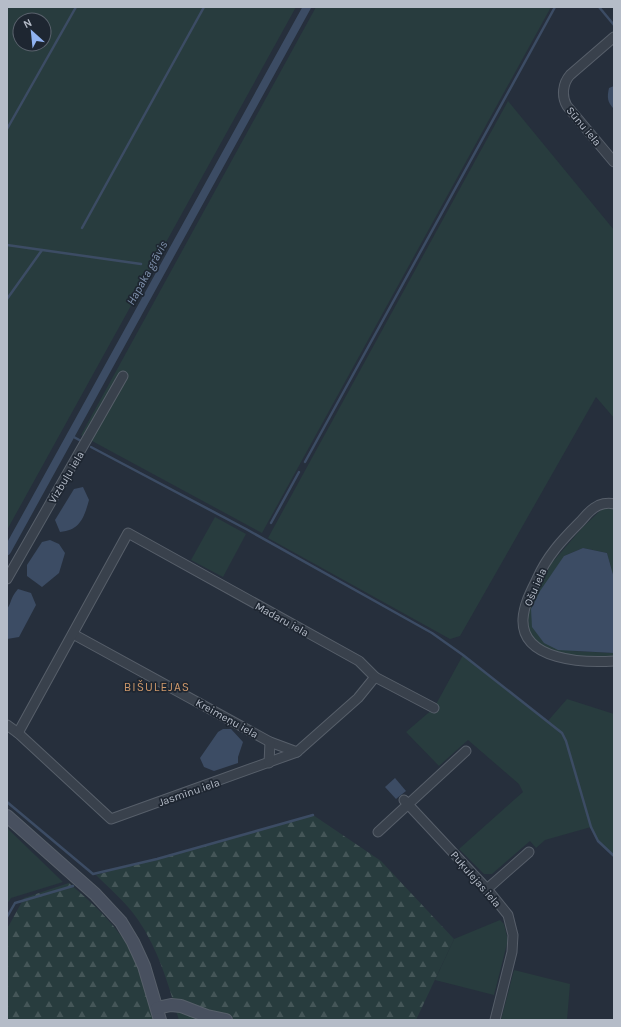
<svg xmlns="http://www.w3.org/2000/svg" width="621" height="1027" viewBox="0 0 621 1027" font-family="Karla,sans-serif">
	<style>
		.green { fill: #283c3e; fill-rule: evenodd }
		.forest { fill: url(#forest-firs) }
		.water { fill: #3c4c64 }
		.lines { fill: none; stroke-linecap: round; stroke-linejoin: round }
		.stream { stroke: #3c4c64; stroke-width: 2.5 }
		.canal { stroke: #3c4c64; stroke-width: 8 }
		.street-casing { stroke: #575f6a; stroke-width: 11 }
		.secondary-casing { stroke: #575f6a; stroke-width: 14 }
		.street { stroke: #39414c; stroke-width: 9 }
		.secondary { stroke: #48505f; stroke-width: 12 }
		.labels { text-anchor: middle; stroke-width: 3.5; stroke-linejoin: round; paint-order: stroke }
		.street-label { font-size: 11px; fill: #b5bcc8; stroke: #1e2631 }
		.water-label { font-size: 12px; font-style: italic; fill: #7f91ad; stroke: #1e2631 }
		.neighbourhood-label { font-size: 12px; letter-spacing: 1px; fill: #ce986a; stroke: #1e2631 }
	</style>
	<defs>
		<pattern id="forest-firs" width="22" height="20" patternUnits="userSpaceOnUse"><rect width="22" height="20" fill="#283c3e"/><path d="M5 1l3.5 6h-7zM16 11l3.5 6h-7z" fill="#455658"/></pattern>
	</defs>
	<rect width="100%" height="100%" fill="#262f3c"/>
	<!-- green -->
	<g class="green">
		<path d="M7 7H296L7 530ZM20 20H44V44H20Z"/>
		<polygon points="316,7 551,7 262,533 81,435"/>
		<polygon points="508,101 614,230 614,418 596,397 460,636 450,639 268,538"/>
		<polygon points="603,508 612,509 614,510 614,578 607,553 583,548 564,556 573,651 614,653 614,656 577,657 548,651 529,635 528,614 550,565 582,528"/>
		<polygon points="215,517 246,534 223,577 191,560"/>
		<polygon points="463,655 547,722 567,699 614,714 614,856 598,841 591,827 545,840 536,848 530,841 492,874 484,874 459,849 523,792 519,784 468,740 439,766 406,732 434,708"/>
		<polygon points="7,828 63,882 11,898 7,904"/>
		<polygon points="500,920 504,924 508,940 494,995 435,980 454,939"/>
		<polygon points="514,970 570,984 567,1020 501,1020"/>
	</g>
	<!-- forest -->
	<g class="forest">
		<path d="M313 815 381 861 454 939 416 1020H179C168 983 157 944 133 913 122 899 108 887 96 875Z"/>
		<path d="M69 883C98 908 124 932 139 967 146 984 150 1003 156 1020H7V929L24 898Z"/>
	</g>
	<!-- water -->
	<g class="water">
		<path d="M614 86V109C607 102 607 97 609 88Z"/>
		<path d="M83 487 89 500C84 518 80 530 60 532L55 520 74 489Z"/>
		<polygon points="50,540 59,544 65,553 59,573 42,587 27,576 27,565 42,542"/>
		<polygon points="583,548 607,553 614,578 614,653 558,650 544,643 532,627 531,609 540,591 564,556"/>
		<path d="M18 589 31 593 36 605 19 637 7 639V609C12 602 10 598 18 589Z"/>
		<polygon points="223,729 231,729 243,742 238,757 238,763 214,771 204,767 200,758 218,732"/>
		<polygon points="395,778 406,791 396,799 385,787"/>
	</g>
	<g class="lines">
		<!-- stream -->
		<g class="stream">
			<polyline points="599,7 614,25"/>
			<polyline points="7,129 76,7"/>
			<polyline points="82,228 204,7"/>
			<polyline points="7,245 141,264"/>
			<polyline points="7,299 42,250"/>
			<polyline points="72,436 81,441"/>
			<polyline points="91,447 246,529 432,633 463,655 562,733 566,741 591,827 598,841 614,856"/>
			<polyline points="305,462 555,7"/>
			<polyline points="271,523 299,472"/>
			<polyline points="7,802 93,874 157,859 313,815"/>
			<polyline points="7,917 15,903 73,886"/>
		</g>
		<!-- canal -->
		<polyline class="canal" points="7,551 307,7"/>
		<defs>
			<g id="street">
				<path d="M614 37 570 75C563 83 561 96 567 106L614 162"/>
				<path d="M614 504C608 502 599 504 594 508 588 512 584 518 579 523 562 540 547 556 537 579 531 591 524 604 523 619 521 661 585 663 614 661"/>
				<polyline points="7,579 123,376"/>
				<polyline points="73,634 270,742 297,752"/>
				<polyline points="7,725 18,733 111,819 297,752 358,698 375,677"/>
				<polyline points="18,733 128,533 359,661 375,677 434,708"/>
				<polyline points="269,763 270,742"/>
				<polyline points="404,800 487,889 508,915 513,935 512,952 495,1020"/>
				<polyline points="378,832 466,751"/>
				<polyline points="487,889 529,852"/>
			</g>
			<g id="secondary">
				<polyline points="7,816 95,894 121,922 133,942 144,966 160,1020"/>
				<polyline points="157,1008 171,1005 181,1006 207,1016 226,1020"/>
			</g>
		</defs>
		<!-- street casing -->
		<use href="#street" class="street-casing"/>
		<!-- secondary casing -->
		<use href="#secondary" class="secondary-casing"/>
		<!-- street -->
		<use href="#street" class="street"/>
		<!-- secondary -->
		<use href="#secondary" class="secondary"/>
	</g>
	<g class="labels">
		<!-- street labels -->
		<g class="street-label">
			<text transform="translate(584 126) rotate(50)" y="4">Sūnu iela</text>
			<text transform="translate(66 477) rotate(-59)" y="4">Vizbuļu iela</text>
			<text transform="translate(535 587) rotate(-67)" y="4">Ošu iela</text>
			<text transform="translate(282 619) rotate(29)" y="4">Madaru iela</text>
			<text transform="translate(227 718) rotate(29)" y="4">Kreimeņu iela</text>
			<text transform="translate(189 792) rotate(-19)" y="4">Jasmīnu iela</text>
			<text transform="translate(476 879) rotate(49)" y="4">Puķulejas iela</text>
		</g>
		<!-- water labels -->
		<g class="water-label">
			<text transform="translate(147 273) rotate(-61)" y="4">Hapaka grāvis</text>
		</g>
		<!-- neighbourhood labels -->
		<g class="neighbourhood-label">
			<text x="157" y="691">BIŠULEJAS</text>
		</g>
	</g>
	<!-- border -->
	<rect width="621" height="1027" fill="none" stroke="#b5bcc8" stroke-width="16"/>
	<!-- north arrow -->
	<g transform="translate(32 32) rotate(333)"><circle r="19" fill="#1e2631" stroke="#5a626d"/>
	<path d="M0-3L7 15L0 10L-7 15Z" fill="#91b3f1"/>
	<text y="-6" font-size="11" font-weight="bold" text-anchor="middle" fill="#b5bcc8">N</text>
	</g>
</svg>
